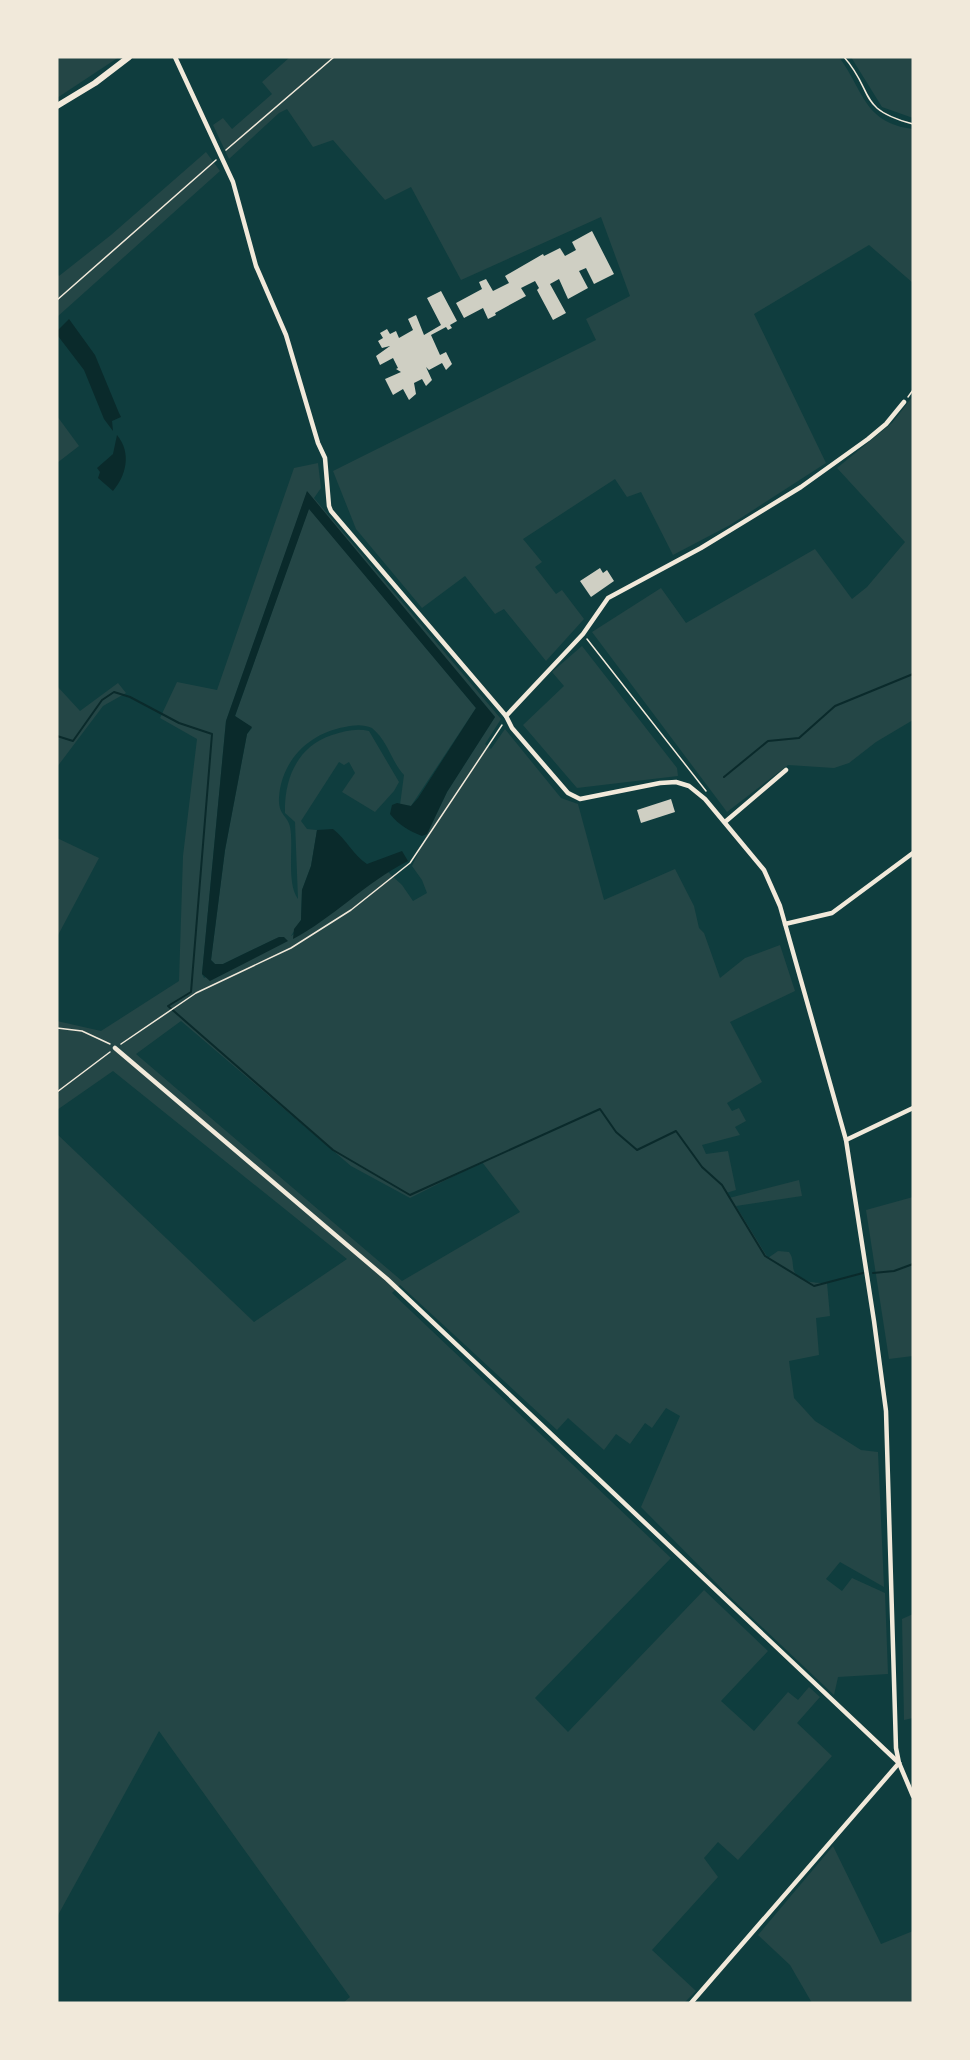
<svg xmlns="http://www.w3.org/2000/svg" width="970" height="2060" viewBox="0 0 970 2060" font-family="'Sofia Sans Condensed',sans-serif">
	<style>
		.green { fill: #244646; fill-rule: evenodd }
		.water { fill: #0a2a2b }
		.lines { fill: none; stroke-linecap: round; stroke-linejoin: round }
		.stream { stroke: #0a2a2b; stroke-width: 2 }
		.building { fill: #cfcfc3 }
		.path { stroke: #f1e9da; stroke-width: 1.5 }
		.minor { stroke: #f1e9da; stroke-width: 4.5 }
		.tertiary { stroke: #f1e9da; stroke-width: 6 }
	</style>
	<rect width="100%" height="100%" fill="#0f3d3e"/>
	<!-- green -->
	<g class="green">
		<polygon points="57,57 119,57 57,98"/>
		<path d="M290 57H839C864 91 864 123 913 129V283L869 245 754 314 826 463 730 525 673 555 641 492 627 497 615 479 523 539 542 562 535 567 556 594 562 590 584 619 546 661 504 609 495 614 465 576 422 608 356 529 333 471 596 340 586 319 630 296 601 217 461 280 411 187 385 200 333 140 313 147 287 109 279 113 229 159 213 125 223 118 232 129 272 94 262 82Z"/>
		<polygon points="851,57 913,57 913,118 882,107"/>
		<polygon points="206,152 220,171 57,317 57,273 59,276 111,235"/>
		<polygon points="913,396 913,720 876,742 849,763 834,768 788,765 727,812 592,632 661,588 686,623 815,549 852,599 867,587 905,542 837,468 892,423"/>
		<polygon points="57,416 79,446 57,463"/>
		<path d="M318 463 321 488 314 498 501 719 485 744 491 749 505 729 561 798 578 804 604 900 675 869 694 906 699 928 704 933 720 978 745 958 780 945 795 991 730 1022 762 1082 727 1103 732 1111 739 1108 746 1121 735 1127 740 1135 702 1145 706 1154 728 1151 736 1190 726 1193 729 1198 799 1180 802 1196 736 1206 768 1258 778 1251 789 1252C794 1259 792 1265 794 1271 799 1283 817 1283 827 1283L830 1316 816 1318 819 1355 789 1361 794 1398 815 1421 861 1450 878 1452 884 1587 840 1562 826 1579 842 1591 852 1578 885 1593 888 1674 838 1677 834 1695 728 1595 641 1507 680 1416 666 1408 652 1428 645 1423 630 1444 616 1434 604 1450 568 1418 557 1430 400 1285 392 1293 671 1558 535 1698 568 1732 704 1590 768 1651 721 1701 754 1731 788 1692 798 1700 809 1687 820 1697 797 1723 832 1756 738 1860 718 1842 704 1858 718 1877 652 1950 696 1991 684 2003H343L350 1997 159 1731 57 1917V1134L254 1322 347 1259 113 1071 57 1110V1021L101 1031 179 981 183 856 197 739 160 718 177 682 217 690 294 468ZM307 492 495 717 447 792 412 866 422 880 427 893 413 901 402 885 387 871 291 936 301 920 302 890 311 866 317 830 307 829 301 821 339 762 344 765 349 762 355 773 342 792 375 812 394 791 399 782 369 731C356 728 345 731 332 735 298 746 284 778 285 813L295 822 298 899C286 883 294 845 290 827 288 816 278 815 279 798 281 761 309 733 345 727 354 725 363 724 372 728 388 741 391 761 404 775L400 805 411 806 476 708 309 508 235 716 252 728 247 734 225 850 211 960 215 964H223L279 937 204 978 202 974 226 721ZM181 1021 351 1166 410 1198 482 1162 520 1212 402 1281 136 1054Z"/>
		<polygon points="582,646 677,768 678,776 577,788 523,725 564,686 552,672"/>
		<polygon points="118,683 126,693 103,706 57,767 57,686 80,711"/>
		<polygon points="57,838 99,858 57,937"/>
		<polygon points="913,1197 913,1356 889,1359 866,1210"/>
		<polygon points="913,1614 913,1718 904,1720 902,1619"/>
		<polygon points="833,1846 881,1944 913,1931 913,2003 812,2003 790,1965 758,1935"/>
	</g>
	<!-- water -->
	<g class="water">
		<polygon points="69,319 95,355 119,413 121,417 112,421 113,431 104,419 84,370 58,336 57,331"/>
		<path d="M117 435C132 453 126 476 113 491L98 478 100 472 97 468 113 454Z"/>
		<path d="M307 491 495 717 447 792 427 834 422 836C409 831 399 825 390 814L392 805 397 803 411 806 418 798 476 708 309 509 235 716 252 727 247 734 225 850 211 960 215 964H223L279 937H284L288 941 210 981 202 974 226 721Z"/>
		<path d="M333 829C346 839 354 856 367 864L402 851 408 861C365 883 333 918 293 939L294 929 301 920 302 890 311 866 317 830Z"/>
	</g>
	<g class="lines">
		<!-- stream -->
		<g class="stream">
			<polyline points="57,736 73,741 102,700 114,692 130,697 179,723 212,734 191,992 168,1006 333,1150 410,1195 600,1109 616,1132 637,1150 676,1131 702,1167 722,1185 765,1256 814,1286 863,1273"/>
			<polyline points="724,777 768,741 799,738 835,706 913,674"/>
			<polyline points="873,1273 894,1271 913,1264"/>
		</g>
	</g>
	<!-- building -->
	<g class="building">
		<polygon points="592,231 614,274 594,284 586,268 579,271 588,288 568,299 559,279 550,284 566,313 553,320 537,290 539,288 535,281 521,288 526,296 495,313 496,315 488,319 483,308 464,318 456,303 482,289 479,282 486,279 493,291 509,283 505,276 543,254 544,256 560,248 565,256 576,250 572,242"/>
		<polygon points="441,291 457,321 450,325 452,328 448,330 446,327 431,335 440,355 446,352 452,364 446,370 442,363 429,370 426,367 432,380 426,386 422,379 414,383 416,394 409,400 403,389 393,395 385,379 401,372 396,369 398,368 393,358 380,365 376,356 390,346 382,348 378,341 383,338 380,333 387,329 390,334 396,331 399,338 413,330 408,319 416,315 424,335 441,325 427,298"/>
		<polygon points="600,568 603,573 607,570 614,581 591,597 580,581"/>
		<polygon points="671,799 675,812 641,823 637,810"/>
	</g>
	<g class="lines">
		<!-- path -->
		<g class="path">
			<path d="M844 57C875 92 856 109 913 124"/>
			<polyline points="226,150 334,57"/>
			<polyline points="57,300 216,160"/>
			<polyline points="908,397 913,390"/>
			<polyline points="587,639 706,791"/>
			<polyline points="57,1028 82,1031 110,1044"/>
			<polyline points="121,1044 196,993 291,948 351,910 410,863 502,725"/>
			<polyline points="57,1092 110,1052"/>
		</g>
		<!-- minor -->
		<g class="minor">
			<polyline points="175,57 233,182 256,266 286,335 318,443 325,458 329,506 331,511 506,716 512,728 568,793 580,799 660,783 676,782 689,786 705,799 764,870 780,906 846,1140 874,1321 886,1411 896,1748 899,1763 913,1796"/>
			<polyline points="506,716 583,634 608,598 701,548 801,487 868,439 886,424 904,402"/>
			<polyline points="725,822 786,770"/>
			<polyline points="785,924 832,913 913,853"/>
			<polyline points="115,1048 387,1279 899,1763"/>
			<polyline points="846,1140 913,1108"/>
			<polyline points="691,2003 899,1763"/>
		</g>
		<!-- tertiary -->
		<polyline class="tertiary" points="57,106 95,83 129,57"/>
	</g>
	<!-- border -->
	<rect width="970" height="2060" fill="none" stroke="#f1e9da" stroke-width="117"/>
</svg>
